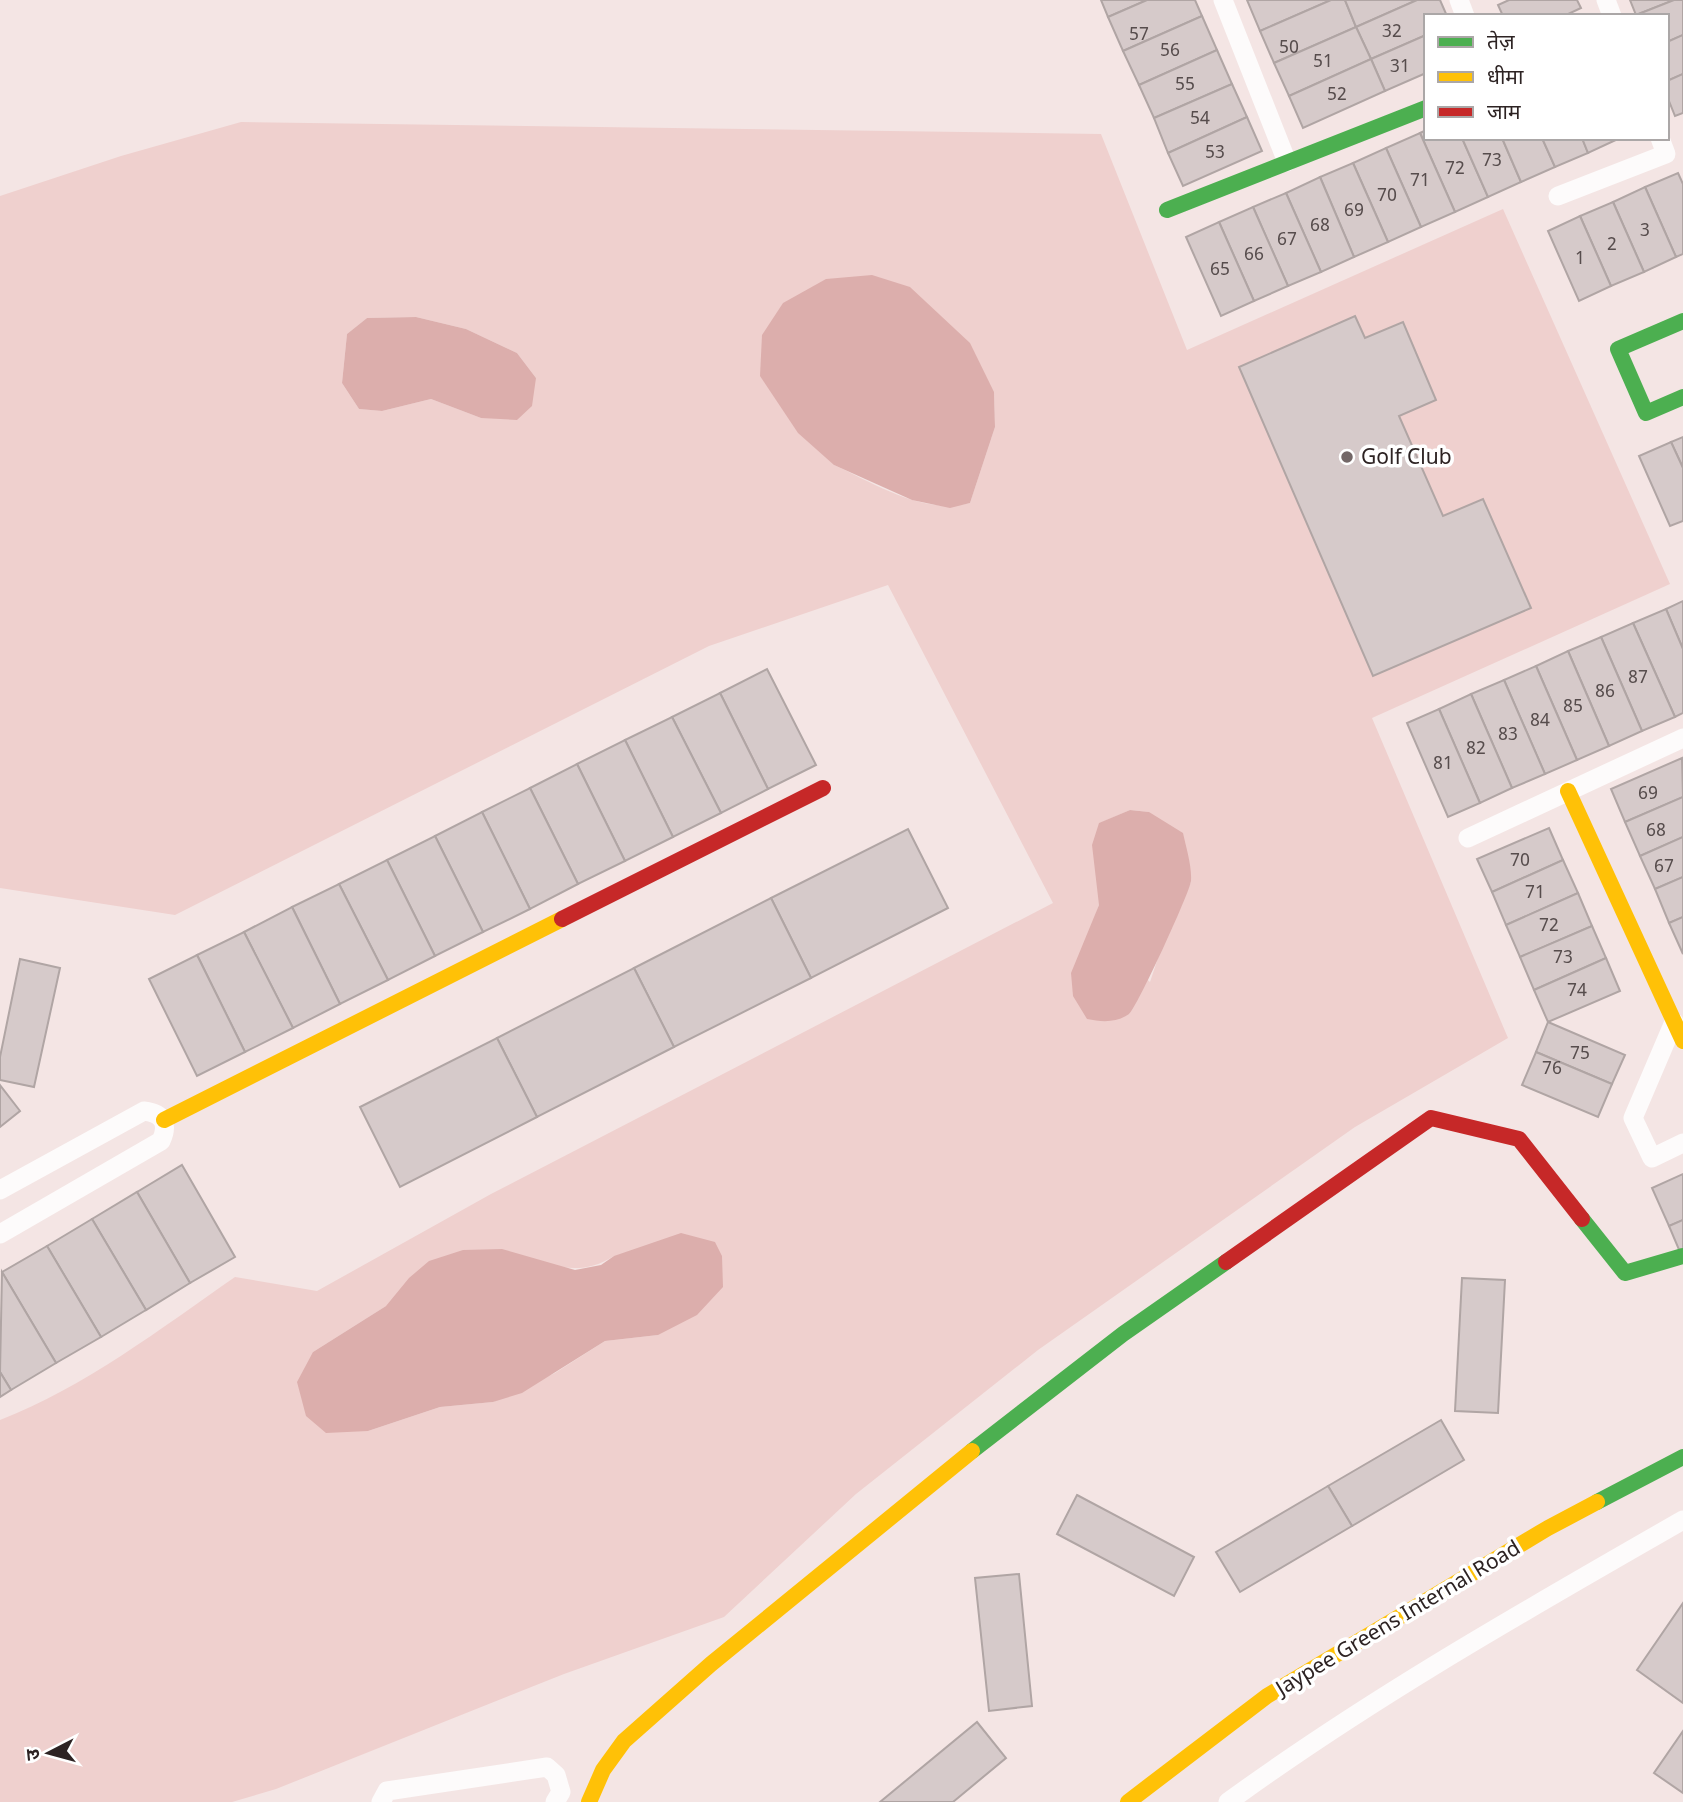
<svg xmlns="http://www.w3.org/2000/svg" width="1683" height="1802" viewBox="0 0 1683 1802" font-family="Georgia,'Noto Sans Devanagari',serif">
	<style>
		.green { fill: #efd0ce; fill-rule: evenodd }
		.water { fill: #dcaeac }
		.building { fill: #d6caca; stroke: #b0a5a4; stroke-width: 2 }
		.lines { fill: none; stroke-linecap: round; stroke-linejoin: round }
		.street { stroke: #fdfbfb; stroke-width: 19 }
		.fast { stroke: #4caf50; stroke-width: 16 }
		.slow { stroke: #ffc107; stroke-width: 16 }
		.jam { stroke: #c62828; stroke-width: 16 }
		.poi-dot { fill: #736767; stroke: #fff; stroke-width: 2.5 }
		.labels { text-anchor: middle; stroke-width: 7; stroke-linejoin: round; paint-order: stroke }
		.number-label { font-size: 18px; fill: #574d4d }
		.poi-label { font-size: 21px; fill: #2d2323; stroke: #fff; text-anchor: start }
		.street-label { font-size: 21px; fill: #2d2323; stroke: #fff }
	</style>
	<rect width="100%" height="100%" fill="#f4e5e4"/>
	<!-- green -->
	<path class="green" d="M241 122 1101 134 1187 350 1503 209 1670 584 1372 718 1508 1038 1355 1127 1038 1350 856 1494 724 1617 564 1674 276 1789 232 1802H0V1420C85 1387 160 1329 235 1277L317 1291 491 1194 1053 903 888 585 709 646 175 915 0 888V196L121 156ZM416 317 466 329 517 353 536 378 481 418 431 399 382 411 359 409 342 383 347 334 367 318ZM994 392 995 427 970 503C922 515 876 484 834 465ZM1130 810 1149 812 1191 882 1162 946 1150 982 1091 928 1099 905 1100 823ZM614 1256 658 1335 605 1341 555 1373 493 1402 440 1407 368 1431 313 1352 386 1306 548 1265C574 1270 592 1270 614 1256Z"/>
	<!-- water -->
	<g class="water">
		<polygon points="872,275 910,287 970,343 994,392 995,427 970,503 950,508 912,500 834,465 798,433 760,376 762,335 783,303 826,279"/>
		<polygon points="416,317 466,329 517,353 536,378 532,406 517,420 481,418 431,399 382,411 359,409 342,383 347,334 367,318"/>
		<path d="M1130 810 1149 812 1183 833C1186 847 1192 866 1191 881 1190 892 1136 1010 1129 1014 1116 1023 1102 1022 1087 1019L1073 996 1071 973 1099 905 1092 845 1099 823Z"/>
		<polygon points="681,1233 715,1242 722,1256 723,1287 697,1315 658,1335 605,1341 522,1393 493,1402 440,1407 368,1431 326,1433 306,1416 297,1382 313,1352 386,1306 409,1278 429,1261 463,1250 502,1249 575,1270 601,1265 614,1256"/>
	</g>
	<!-- building -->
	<g class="building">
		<polygon points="1101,0 1147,0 1108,17"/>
		<polygon points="1147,0 1195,0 1202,16 1123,51 1108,17"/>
		<polygon points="1247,0 1331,0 1260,31"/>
		<polygon points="1331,0 1345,0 1356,27 1274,63 1260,31"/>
		<polygon points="1345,0 1417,0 1356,27"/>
		<polygon points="1417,0 1440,0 1447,16 1426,16 1426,35 1371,59 1356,27"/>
		<polygon points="1509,0 1577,0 1581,8 1564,16 1503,16 1498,5"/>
		<polygon points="1630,0 1674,0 1636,15"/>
		<polygon points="1674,0 1683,0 1683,35 1667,42 1667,16 1636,15"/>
		<polygon points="1202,16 1217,50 1139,85 1123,51"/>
		<polygon points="1356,27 1371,59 1289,96 1274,63"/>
		<polygon points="1426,35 1426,73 1385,91 1371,59"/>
		<polygon points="1683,35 1683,74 1667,81 1667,42"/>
		<polygon points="1217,50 1232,84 1154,118 1139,85"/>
		<polygon points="1371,59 1385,91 1303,128 1289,96"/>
		<polygon points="1683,74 1683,113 1675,116 1667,96 1667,81"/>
		<polygon points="1232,84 1247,117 1168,153 1154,118"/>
		<polygon points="1247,117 1262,151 1183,186 1168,153"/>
		<polygon points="1426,130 1426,138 1462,138 1488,197 1455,212 1420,133"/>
		<polygon points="1420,133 1455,212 1421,227 1386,148"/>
		<polygon points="1462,138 1502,138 1521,182 1488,197"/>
		<polygon points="1502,138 1542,138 1555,167 1521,182"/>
		<polygon points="1542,138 1582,138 1588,153 1555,167"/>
		<polygon points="1582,138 1620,138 1588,153"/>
		<polygon points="1386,148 1421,227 1388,242 1353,163"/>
		<polygon points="1353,163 1388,242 1354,257 1320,177"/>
		<polygon points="1678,173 1683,184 1683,254 1676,257 1645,187"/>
		<polygon points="1320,177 1354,257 1321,272 1286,193"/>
		<polygon points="1645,187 1676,257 1644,272 1613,202"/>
		<polygon points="1286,193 1321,272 1288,286 1253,207"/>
		<polygon points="1613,202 1644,272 1611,286 1580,216"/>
		<polygon points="1253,207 1288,286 1254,301 1219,222"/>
		<polygon points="1580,216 1611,286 1579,301 1548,231"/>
		<polygon points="1219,222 1254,301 1221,316 1186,237"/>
		<polygon points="1355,316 1365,338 1403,322 1436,400 1399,416 1443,516 1483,499 1531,608 1373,676 1239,367"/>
		<polygon points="1683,437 1683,468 1671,442"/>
		<polygon points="1671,442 1683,468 1683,521 1670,526 1639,456"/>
		<polygon points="1683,601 1683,649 1666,609"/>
		<polygon points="1666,609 1683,649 1683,713 1675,717 1633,623"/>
		<polygon points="1633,623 1675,717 1642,731 1601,637"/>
		<polygon points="1601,637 1642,731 1609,746 1568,651"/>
		<polygon points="1568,651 1609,746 1577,760 1536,666"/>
		<polygon points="1536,666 1577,760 1545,774 1504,680"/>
		<polygon points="767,669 816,765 768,789 720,693"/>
		<polygon points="1504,680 1545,774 1512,788 1471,694"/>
		<polygon points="720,693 768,789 721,813 672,717"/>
		<polygon points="1471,694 1512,788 1480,803 1439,709"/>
		<polygon points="1439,709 1480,803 1448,817 1407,723"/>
		<polygon points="672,717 721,813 673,837 625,740"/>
		<polygon points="625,740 673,837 625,861 577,764"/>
		<polygon points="1682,758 1683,797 1625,822 1611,789"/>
		<polygon points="577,764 625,861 578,884 530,788"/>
		<polygon points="530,788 578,884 530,909 482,812"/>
		<polygon points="1683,797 1683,837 1640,856 1625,822"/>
		<polygon points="482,812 530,909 483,932 435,836"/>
		<polygon points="1549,828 1563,860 1492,892 1477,859"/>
		<polygon points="908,829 948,908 811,978 771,898"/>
		<polygon points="435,836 483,932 435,956 387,860"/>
		<polygon points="1683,837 1683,877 1655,889 1640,856"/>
		<polygon points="387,860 435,956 388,980 339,884"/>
		<polygon points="1563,860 1578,893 1506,925 1492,892"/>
		<polygon points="1683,877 1683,917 1669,923 1655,889"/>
		<polygon points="339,884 388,980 340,1004 292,907"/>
		<polygon points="1578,893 1592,926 1520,957 1506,925"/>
		<polygon points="771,898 811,978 674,1047 634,968"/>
		<polygon points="292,907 340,1004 293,1028 244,932"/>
		<polygon points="1683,917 1683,954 1669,923"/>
		<polygon points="1592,926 1606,958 1534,990 1520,957"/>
		<polygon points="244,932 293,1028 245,1052 197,955"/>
		<polygon points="197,955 245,1052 197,1076 149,979"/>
		<polygon points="1606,958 1620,991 1548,1022 1534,990"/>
		<polygon points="20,959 60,968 34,1087 0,1080 0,1057"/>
		<polygon points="634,968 674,1047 537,1117 497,1038"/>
		<polygon points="1548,1022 1625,1055 1612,1084 1536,1052"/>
		<polygon points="497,1038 537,1117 400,1187 360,1107"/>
		<polygon points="1536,1052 1612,1084 1598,1117 1522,1085"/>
		<polygon points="0,1085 20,1111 0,1127"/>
		<polygon points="182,1165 235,1257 190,1283 137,1192"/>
		<polygon points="1683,1174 1683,1220 1669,1226 1652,1188"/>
		<polygon points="137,1192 190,1283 146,1310 92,1219"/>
		<polygon points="92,1219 146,1310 101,1337 47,1246"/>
		<polygon points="1683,1220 1683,1259 1669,1226"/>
		<polygon points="47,1246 101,1337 56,1363 2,1272"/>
		<polygon points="2,1272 56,1363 11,1390 0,1372"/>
		<polygon points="1462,1278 1505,1280 1498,1413 1455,1411"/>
		<polygon points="0,1372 11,1390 0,1397"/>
		<polygon points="1441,1420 1464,1460 1352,1526 1328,1486"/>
		<polygon points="1328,1486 1352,1526 1240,1592 1216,1552"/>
		<polygon points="1077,1495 1194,1557 1174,1596 1057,1534"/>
		<polygon points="1019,1574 1032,1706 989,1711 975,1578"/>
		<polygon points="1683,1603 1683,1703 1637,1670"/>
		<polygon points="977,1722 1006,1758 953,1802 880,1802"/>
		<polygon points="1683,1731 1683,1793 1654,1773"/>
	</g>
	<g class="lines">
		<!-- street -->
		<g class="street">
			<polyline points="1223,0 1287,162"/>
			<polyline points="1459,0 1465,16"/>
			<polyline points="1606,0 1612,16"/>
			<polyline points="1558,196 1666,154 1660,138"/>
			<polyline points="1468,838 1683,738"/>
			<polyline points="1674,1022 1633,1118 1652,1158 1683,1143"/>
			<path d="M0 1190 144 1111C163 1113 169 1124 161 1141L0 1234"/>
			<polyline points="381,1802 387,1791 547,1767 556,1775 561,1792 555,1802"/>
			<path d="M1228 1802C1372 1697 1528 1609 1683 1520"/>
		</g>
		<!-- fast -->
		<g class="fast">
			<polyline points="1167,210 1426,108"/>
			<polyline points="1683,321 1618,349 1646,413 1683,397"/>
			<polyline points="1582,1219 1625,1273 1683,1256"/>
			<polyline points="972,1451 1123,1334 1226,1262"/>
			<polyline points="1597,1502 1683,1457"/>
		</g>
		<!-- slow -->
		<g class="slow">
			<polyline points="1568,791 1683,1041"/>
			<polyline points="164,1120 562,919"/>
			<polyline points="589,1802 603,1770 624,1741 711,1664 972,1451"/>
			<polyline points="1128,1802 1267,1696 1548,1528 1597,1502"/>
		</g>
		<!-- jam -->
		<g class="jam">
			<polyline points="562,919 823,788"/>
			<polyline points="1226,1262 1431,1118 1519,1139 1582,1219"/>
		</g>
	</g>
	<!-- markers -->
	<circle class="poi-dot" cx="1347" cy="457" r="7"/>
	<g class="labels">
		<!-- number labels -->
		<g class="number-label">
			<text x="1392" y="37">32</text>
			<text x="1139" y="40">57</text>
			<text x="1289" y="53">50</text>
			<text x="1170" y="56">56</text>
			<text x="1323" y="67">51</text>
			<text x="1400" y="72">31</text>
			<text x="1185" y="90">55</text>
			<text x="1337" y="100">52</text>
			<text x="1200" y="124">54</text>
			<text x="1215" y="158">53</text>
			<text x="1492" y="166">73</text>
			<text x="1455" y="174">72</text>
			<text x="1420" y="186">71</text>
			<text x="1387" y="201">70</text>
			<text x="1354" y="216">69</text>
			<text x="1320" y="231">68</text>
			<text x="1645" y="236">3</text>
			<text x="1287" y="245">67</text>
			<text x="1612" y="250">2</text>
			<text x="1254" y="260">66</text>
			<text x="1580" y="264">1</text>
			<text x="1220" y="275">65</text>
			<text x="1638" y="683">87</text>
			<text x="1605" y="697">86</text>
			<text x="1573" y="712">85</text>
			<text x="1540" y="726">84</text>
			<text x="1508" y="740">83</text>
			<text x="1476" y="754">82</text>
			<text x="1443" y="769">81</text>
			<text x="1648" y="799">69</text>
			<text x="1656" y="836">68</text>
			<text x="1520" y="866">70</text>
			<text x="1664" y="872">67</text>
			<text x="1535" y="898">71</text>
			<text x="1549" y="931">72</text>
			<text x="1563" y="963">73</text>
			<text x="1577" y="996">74</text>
			<text x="1580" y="1059">75</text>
			<text x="1552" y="1074">76</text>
		</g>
		<!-- poi labels -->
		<g class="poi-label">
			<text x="1361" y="464">Golf Club</text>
		</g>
		<!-- street labels -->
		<g class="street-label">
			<text transform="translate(1398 1618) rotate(-31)" y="7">Jaypee Greens Internal Road</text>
		</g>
	</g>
	<!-- legend -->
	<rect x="1424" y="14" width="245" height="126" fill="#ffffff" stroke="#aba7a7" stroke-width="2"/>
	<rect x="1438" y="37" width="35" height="10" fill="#4caf50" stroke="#aba7a7" stroke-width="2"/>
	<text x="1487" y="49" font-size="21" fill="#2d2323">तेज़</text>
	<rect x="1438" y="72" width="35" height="10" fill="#ffc107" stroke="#aba7a7" stroke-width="2"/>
	<text x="1487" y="84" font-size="21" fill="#2d2323">धीमा</text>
	<rect x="1438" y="107" width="35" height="10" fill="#c62828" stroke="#aba7a7" stroke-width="2"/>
	<text x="1487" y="119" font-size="21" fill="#2d2323">जाम</text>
	<!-- north arrow -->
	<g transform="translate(49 1753) rotate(264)" stroke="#ffffff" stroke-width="5" paint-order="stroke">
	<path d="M0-5L12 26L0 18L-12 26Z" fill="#2d2323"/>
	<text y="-10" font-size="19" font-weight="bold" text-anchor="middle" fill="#2d2323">उ</text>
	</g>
</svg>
